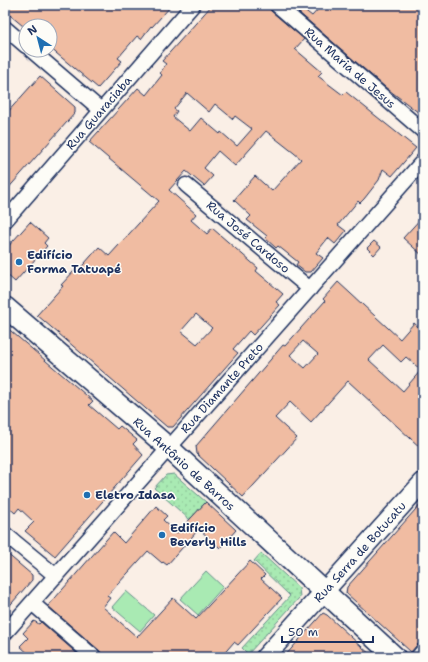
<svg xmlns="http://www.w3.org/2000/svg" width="428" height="662" viewBox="0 0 428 662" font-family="'Shantell Sans',sans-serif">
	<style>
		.grass { fill: url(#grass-dots); stroke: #628c88 }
		.park { fill: #a9eab3; stroke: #628c88 }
		.building { fill: #f0bca2; stroke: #1b2f5e; fill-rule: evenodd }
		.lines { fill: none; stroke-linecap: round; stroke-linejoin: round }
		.minor-casing { stroke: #1b2f5e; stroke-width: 17 }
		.tertiary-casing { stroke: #1b2f5e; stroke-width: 21 }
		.secondary-casing { stroke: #1b2f5e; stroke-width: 23 }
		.minor { stroke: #fdfcf7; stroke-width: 14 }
		.tertiary { stroke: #fdfcf7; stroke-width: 18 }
		.secondary { stroke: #fdfcf7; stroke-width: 20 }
		.poi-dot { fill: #1f6fb2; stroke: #fdfcf7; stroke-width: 1.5 }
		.labels { text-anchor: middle; stroke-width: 3; stroke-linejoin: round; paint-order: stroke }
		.street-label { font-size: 12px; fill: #1b2f5e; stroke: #fdfcf7 }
		.poi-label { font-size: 12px; font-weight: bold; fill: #1b2f5e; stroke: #fdfcf7; text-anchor: start }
	</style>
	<defs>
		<pattern id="grass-dots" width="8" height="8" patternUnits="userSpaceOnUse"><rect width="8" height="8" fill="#a9eab3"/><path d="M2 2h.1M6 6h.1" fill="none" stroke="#91c99c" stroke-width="1.8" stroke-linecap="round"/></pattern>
	</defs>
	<rect width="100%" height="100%" fill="#faefe6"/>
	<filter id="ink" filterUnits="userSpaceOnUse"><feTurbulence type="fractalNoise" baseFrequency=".025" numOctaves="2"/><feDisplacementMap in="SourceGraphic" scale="8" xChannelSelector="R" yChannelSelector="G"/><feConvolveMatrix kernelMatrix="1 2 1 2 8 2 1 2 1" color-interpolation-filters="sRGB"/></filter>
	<g filter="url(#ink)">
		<!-- grass -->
		<g class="grass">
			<polygon points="174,474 206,502 190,520 154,488 166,475"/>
			<polygon points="261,553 299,588 300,597 248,654 242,648 290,596 254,561"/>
		</g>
		<!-- park -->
		<g class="park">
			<polygon points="206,571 223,587 198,615 180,599"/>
			<polygon points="126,591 154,615 140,631 112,607"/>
		</g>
		<!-- building -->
		<g class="building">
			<polygon points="5,5 172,5 152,27 151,26 141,39 137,36 118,58 122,61 98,88 50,48 50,26 23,26 5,11"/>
			<path d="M212 5H269L271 11 304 39 295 49 322 72 318 76 343 95 346 92 416 148 392 176 383 169 379 180 364 199 360 203 358 201 338 225 346 231 335 244 328 238 316 253 323 258 311 272H305L296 265 298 262 278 246 276 248 265 238 267 236 247 220 251 216 234 200 255 176 272 191 301 159 294 153 266 131 235 166 218 151 204 168 213 176 204 186 186 171 169 190 196 214 191 220 207 234 212 228 258 268 256 271 283 294 276 302 280 305 253 335 249 331 233 349 238 353 173 427H167L37 315 63 286 61 285 75 270 77 272 99 247 109 256 159 201 89 142 138 88 146 95 162 75 160 73 166 64 162 61ZM187 93 209 112 215 104 233 119 235 116 252 129 237 146 221 132 220 134 201 118 190 131 173 117 177 111 174 109ZM196 314 212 328 197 344 181 331Z"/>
			<polygon points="290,5 298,5 312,16 322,5 423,5 423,116 385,87"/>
			<polygon points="40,76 75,107 75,113 5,192 5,115"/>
			<polygon points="423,216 423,256 403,238"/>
			<polygon points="30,222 48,238 44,243 47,246 15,282 5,273 5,250"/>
			<polygon points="374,241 381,247 374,255 367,248"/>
			<path d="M338 282 400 339 414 323 423 331V450L348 381 311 422 290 402 275 418 297 438 243 497 197 454 196 446 283 345 285 346 325 301 323 299ZM303 341 318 354 305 368 290 355ZM383 345 401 362 406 357 421 370 403 391 369 360Z"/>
			<polygon points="5,326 93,401 89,405 117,429 120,426 137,440 133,444 143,455 55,556 25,531 34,522 19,508 15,513 5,504"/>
			<polygon points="423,501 423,642 417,645 411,652 346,593 347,587"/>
			<polygon points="206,502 236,530 220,548 199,529 167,565 163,562 162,563 148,551 107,596 110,598 103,607 137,637 173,598 196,619 250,561 265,575 261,579 282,598 238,645 234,642 221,657 102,657 100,651 48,606 113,532 124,543 156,506 167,516 163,520 177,533"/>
			<polygon points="5,552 32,575 32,580 5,611"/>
			<polygon points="323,613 327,615 373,657 284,657"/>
			<polygon points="34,621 39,624 41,622 81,657 32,657 20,646 28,638 23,633"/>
		</g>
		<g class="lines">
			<defs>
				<g id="minor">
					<polyline points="277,5 423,131"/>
					<polyline points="5,28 26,46"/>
					<polyline points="31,50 101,110"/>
					<polyline points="186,185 310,289"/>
					<polyline points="5,221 193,5"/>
					<polyline points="5,534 56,576"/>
					<polyline points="32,603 94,657"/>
					<polyline points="5,633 423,161"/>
					<polyline points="418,657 423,651"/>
				</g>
				<polyline id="tertiary" points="265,657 423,482"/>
				<polyline id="secondary" points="5,307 169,448 395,657"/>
			</defs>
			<!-- minor casing -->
			<use href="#minor" class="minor-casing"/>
			<!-- tertiary casing -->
			<use href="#tertiary" class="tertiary-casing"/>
			<!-- secondary casing -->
			<use href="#secondary" class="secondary-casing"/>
			<!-- minor -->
			<use href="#minor" class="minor"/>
			<!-- tertiary -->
			<use href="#tertiary" class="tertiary"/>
			<!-- secondary -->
			<use href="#secondary" class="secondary"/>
		</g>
	</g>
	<!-- markers -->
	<g class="poi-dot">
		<circle cx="19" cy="262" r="4"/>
		<circle cx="87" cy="495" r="4"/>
		<circle cx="162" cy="535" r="4"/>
	</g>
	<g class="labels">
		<!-- street labels -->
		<g class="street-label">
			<text transform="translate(350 68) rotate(41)" y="4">Rua Maria de Jesus</text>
			<text transform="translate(99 113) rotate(-49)" y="4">Rua Guaraciaba</text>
			<text transform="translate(248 237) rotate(40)" y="4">Rua José Cardoso</text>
			<text transform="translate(222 388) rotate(-48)" y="4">Rua Diamante Preto</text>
			<text transform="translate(184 464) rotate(42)" y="4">Rua Antônio de Barros</text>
			<text transform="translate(360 552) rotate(-48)" y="4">Rua Serra de Botucatu</text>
		</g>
		<!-- poi labels -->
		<g class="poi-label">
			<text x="27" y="259">Edifício<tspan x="27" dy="14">Forma Tatuapé</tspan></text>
			<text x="95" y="499">Eletro Idasa</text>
			<text x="170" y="532">Edifício<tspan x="170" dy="14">Beverly Hills</tspan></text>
		</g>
	</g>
	<!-- margin -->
	<rect width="428" height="662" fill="none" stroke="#fdfcf7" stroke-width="20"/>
	<rect x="10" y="10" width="408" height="642" fill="none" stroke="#1b2f5e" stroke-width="1.5" filter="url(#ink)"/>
	<!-- north arrow -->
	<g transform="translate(38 38) rotate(324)"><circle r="19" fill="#fdfcf7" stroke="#a3aaba"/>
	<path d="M0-3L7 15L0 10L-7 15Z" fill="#1f6fb2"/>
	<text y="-6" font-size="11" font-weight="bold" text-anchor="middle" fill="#1b2f5e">N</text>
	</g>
	<!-- scale -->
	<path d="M282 636v6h91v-6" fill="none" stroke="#1b2f5e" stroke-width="2"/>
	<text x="288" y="636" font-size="12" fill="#1b2f5e" stroke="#fdfcf7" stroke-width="3" paint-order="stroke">50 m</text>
</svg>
